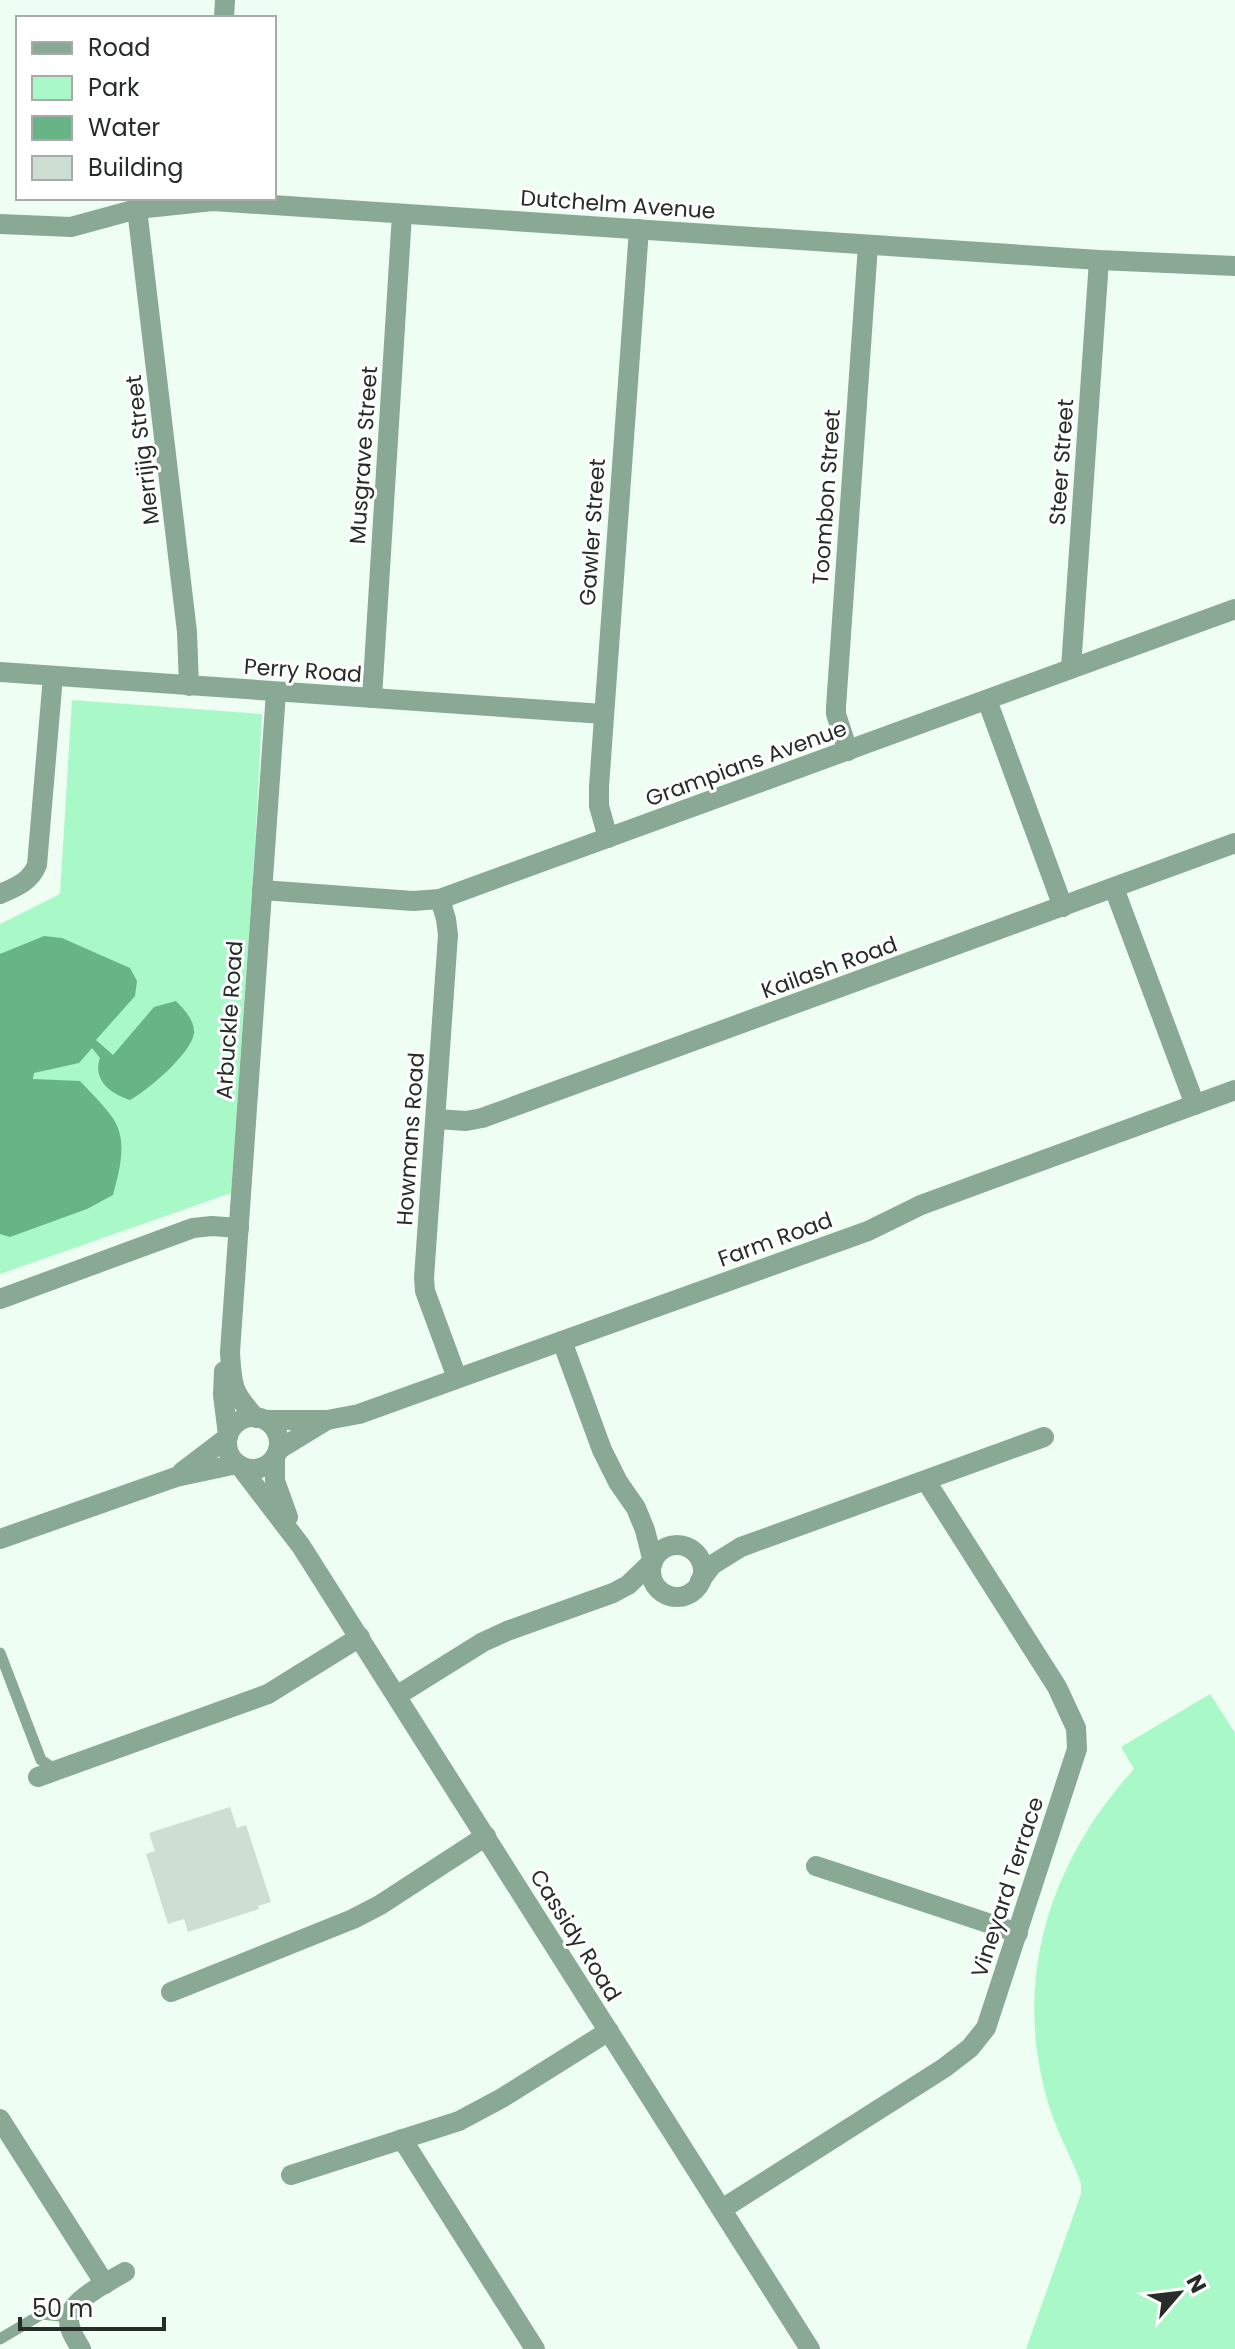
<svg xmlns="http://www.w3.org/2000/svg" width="1235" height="2349" viewBox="0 0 1235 2349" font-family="Poppins,sans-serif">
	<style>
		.green { fill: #a9f9c8 }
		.water { fill: #67b587 }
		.building { fill: #cdded3 }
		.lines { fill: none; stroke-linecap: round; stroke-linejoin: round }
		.service { stroke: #89a995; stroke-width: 11 }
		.minor { stroke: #89a995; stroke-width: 20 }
		.labels { text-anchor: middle; stroke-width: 6; stroke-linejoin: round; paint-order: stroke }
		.street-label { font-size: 22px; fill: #262c28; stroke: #fff }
	</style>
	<rect width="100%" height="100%" fill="#eefef3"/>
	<!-- green -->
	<g class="green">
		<polygon points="72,700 262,714 255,848 231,1193 0,1274 0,924 60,894"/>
		<path d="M1210 1694 1235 1733V2349H1026L1081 2194V2183L1077 2173C1068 2151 1056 2129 1049 2106 1011 1982 1049 1862 1134 1769L1121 1747Z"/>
	</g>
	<!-- water -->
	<path class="water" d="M44 936 62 938 130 968 137 981 135 996 96 1040 113 1055 154 1007 176 1001C184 1009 195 1021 194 1033 192 1053 147 1091 130 1100 111 1094 92 1080 100 1058L92 1048 79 1063 34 1073 33 1079 80 1081C91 1093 105 1106 114 1120 128 1142 119 1172 113 1195L87 1209 10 1237 0 1234V954Z"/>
	<!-- building -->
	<polygon class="building" points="230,1807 237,1828 246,1825 271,1902 258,1906 259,1909 188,1932 184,1919 168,1924 146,1854 155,1851 149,1833"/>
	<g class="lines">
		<!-- service -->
		<g class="service">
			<polyline points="0,1653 41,1760 50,1766 60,1768"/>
			<polyline points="0,2339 42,2314 68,2317"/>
		</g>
		<!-- minor -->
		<g class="minor">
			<polyline points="224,18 225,0"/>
			<polyline points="137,209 187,632 189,686"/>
			<polyline points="0,224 71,227 137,209 213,201 1099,260 1235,266"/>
			<polyline points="1071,668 1099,260"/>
			<polyline points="0,672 603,714"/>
			<polyline points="372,698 402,214"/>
			<polyline points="987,700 1063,907"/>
			<polyline points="848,751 836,714 836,707 868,245"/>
			<polyline points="608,838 599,806 599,787 639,229"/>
			<polyline points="1114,888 1195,1105"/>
			<polyline points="262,890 413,901 440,899 1235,609"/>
			<path d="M0 894C16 887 30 882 37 865L53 676"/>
			<polyline points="440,899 446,919 448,935 424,1278 425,1291 457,1378"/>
			<polyline points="436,1119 466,1121 482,1118 1235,843"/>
			<polyline points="0,1299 193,1228 212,1226 239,1228"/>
			<polyline points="562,1341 602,1450 618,1482 636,1508 645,1530 653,1562"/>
			<polyline points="224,1371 223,1395 228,1435"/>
			<circle cx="253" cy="1443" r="26"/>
			<path d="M256 1418C232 1392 232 1386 230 1352L276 692"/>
			<polyline points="265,1420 327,1420 359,1414 868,1231 921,1205 1235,1090"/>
			<polyline points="278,1450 327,1420"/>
			<polyline points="275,1457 275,1481 288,1517"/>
			<polyline points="239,1465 301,1546 810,2349"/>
			<polyline points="182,1472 228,1437"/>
			<polyline points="0,1539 176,1477 237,1464"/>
			<circle cx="677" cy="1571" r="26"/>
			<polyline points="700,1581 712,1565 741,1547 1044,1437"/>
			<polyline points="398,1695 483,1642 507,1631 613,1593 628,1585 652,1562"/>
			<polyline points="38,1777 268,1694 360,1637"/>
			<polyline points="816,1866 1018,1933"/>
			<polyline points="171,1992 353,1919 380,1905 486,1836"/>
			<polyline points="0,2119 105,2284"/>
			<polyline points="402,2139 535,2349"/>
			<polyline points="291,2175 459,2121 502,2098 609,2031"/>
			<polyline points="722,2209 944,2068 970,2048 986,2028 1077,1749 1076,1728 1057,1687 926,1481"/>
			<path d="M81 2349C76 2340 69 2331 69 2320 68 2301 110 2281 125 2272"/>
		</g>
	</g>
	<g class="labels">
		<!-- street labels -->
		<g class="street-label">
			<text transform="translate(618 204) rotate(4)" y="8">Dutchelm Avenue</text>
			<text transform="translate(142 450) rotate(-97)" y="8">Merrijig Street</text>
			<text transform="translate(363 455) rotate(-86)" y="8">Musgrave Street</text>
			<text transform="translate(1061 462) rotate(-86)" y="8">Steer Street</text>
			<text transform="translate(826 497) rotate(-86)" y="8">Toombon Street</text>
			<text transform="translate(592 532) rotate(-86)" y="8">Gawler Street</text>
			<text transform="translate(303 670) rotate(4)" y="8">Perry Road</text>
			<text transform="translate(746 763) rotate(-20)" y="8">Grampians Avenue</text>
			<text transform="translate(829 967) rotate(-20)" y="8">Kailash Road</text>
			<text transform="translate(229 1020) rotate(-86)" y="8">Arbuckle Road</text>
			<text transform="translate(410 1139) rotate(-86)" y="8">Howmans Road</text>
			<text transform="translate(775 1239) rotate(-20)" y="8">Farm Road</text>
			<text transform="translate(1007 1887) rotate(-72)" y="8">Vineyard Terrace</text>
			<text transform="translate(576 1935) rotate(58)" y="8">Cassidy Road</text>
		</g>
	</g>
	<!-- legend -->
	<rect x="16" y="16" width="260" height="184" fill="#ffffff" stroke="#a8aba9" stroke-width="2"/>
	<rect x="32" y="42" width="40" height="12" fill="#89a995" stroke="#a8aba9" stroke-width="2"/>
	<text x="88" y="56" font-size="24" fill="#262c28">Road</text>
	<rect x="32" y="76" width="40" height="24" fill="#a9f9c8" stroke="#a8aba9" stroke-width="2"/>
	<text x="88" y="96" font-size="24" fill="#262c28">Park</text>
	<rect x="32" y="116" width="40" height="24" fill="#67b587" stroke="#a8aba9" stroke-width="2"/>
	<text x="88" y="136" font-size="24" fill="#262c28">Water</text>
	<rect x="32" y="156" width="40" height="24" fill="#cdded3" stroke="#a8aba9" stroke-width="2"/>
	<text x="88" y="176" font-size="24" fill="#262c28">Building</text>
	<!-- north arrow -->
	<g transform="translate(1179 2293) rotate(62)" stroke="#ffffff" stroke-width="6" paint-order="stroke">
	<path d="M0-6L14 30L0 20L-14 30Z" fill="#262c28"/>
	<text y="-12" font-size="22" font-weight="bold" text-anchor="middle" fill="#262c28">N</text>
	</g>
	<!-- scale -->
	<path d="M20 2317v12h144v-12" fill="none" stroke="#262c28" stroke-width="4"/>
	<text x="32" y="2317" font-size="24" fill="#262c28" stroke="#ffffff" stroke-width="6" paint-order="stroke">50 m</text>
</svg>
